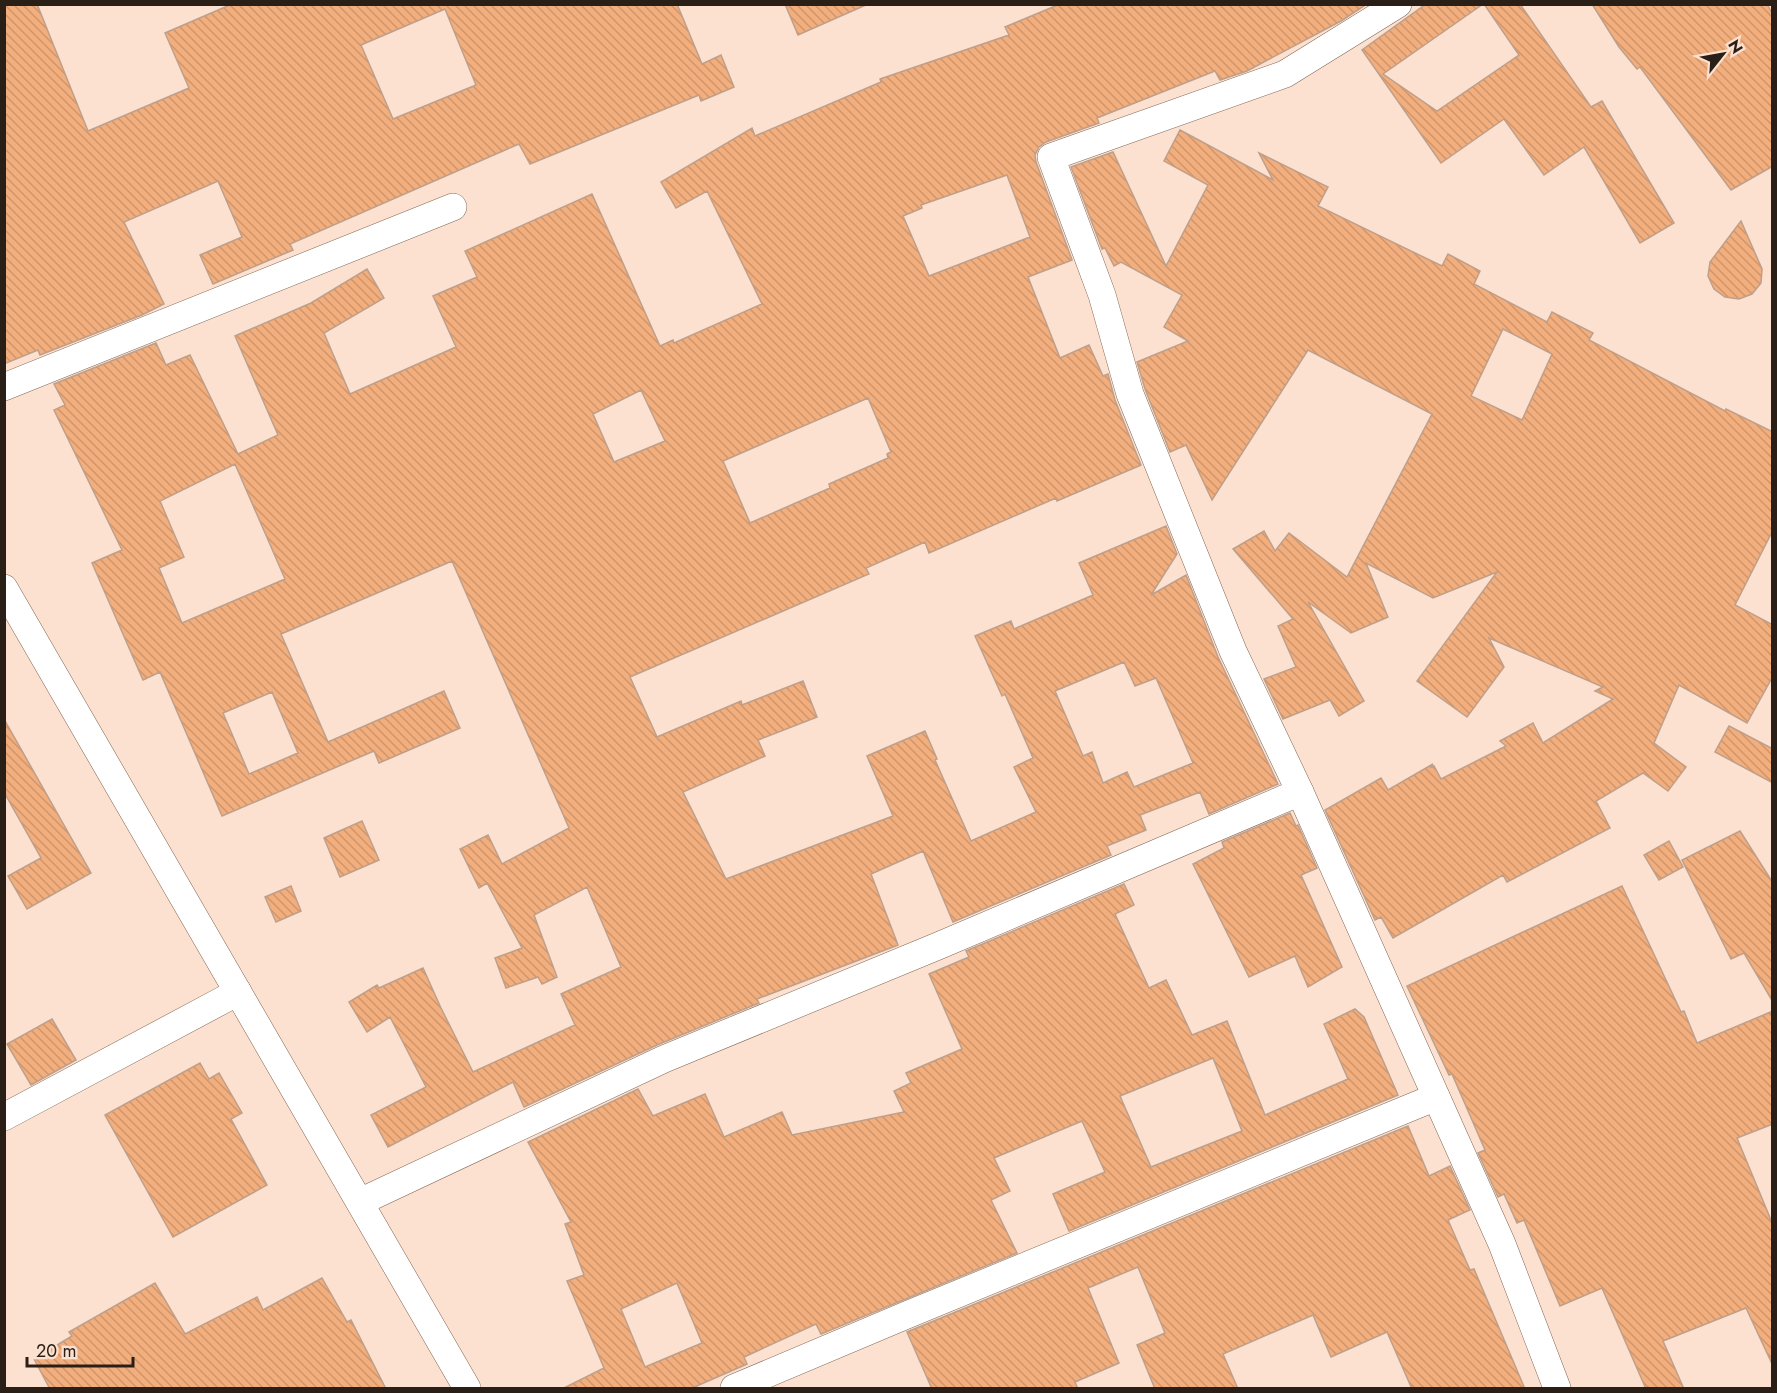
<svg xmlns="http://www.w3.org/2000/svg" width="1777" height="1393" viewBox="0 0 1777 1393" font-family="Jost,sans-serif">
	<style>
		.building { fill: url(#building-back-hatch); stroke: #be9f8a; stroke-width: 1.5; fill-rule: evenodd }
		.lines { fill: none; stroke-linecap: round; stroke-linejoin: round }
		.street-casing { stroke: #846753; stroke-width: 28 }
		.street { stroke: #fff; stroke-width: 27 }
	</style>
	<defs>
		<pattern id="building-back-hatch" width="6" height="6" patternUnits="userSpaceOnUse" patternTransform="scale(1.5)"><rect width="6" height="6" fill="#f2ae7d"/><path d="M-1 5l2 2M0 0l6 6M5-1l2 2" fill="none" stroke="#d0956b"/></pattern>
	</defs>
	<rect width="100%" height="100%" fill="#fce1d0"/>
	<!-- building -->
	<g class="building">
		<path d="M4 4H37L88 131 189 88 165 33 232 4H677L702 64 721 55 734 87 701 101 699 95 530 164 519 144 290 244 293 250 213 284 200 255 242 237 218 181 124 222 164 304 142 315 40 355 38 350 4 364ZM445 9 476 85 393 119 361 45Z"/>
		<polygon points="785,4 868,4 798,35"/>
		<path d="M1060 4H1367L1341 21 1247 71 1220 80 1215 71 1097 118 1099 123 1046 142 1039 147 1035 155 1036 162 1072 260 1028 277 1060 358 1089 345 1103 376 1108 374 1115 400 1141 465 1057 501 1056 498 929 553 925 542 866 568 869 574 630 677 657 737 741 701 742 705 803 681 817 717 758 740 765 756 683 792 726 879 893 816 867 756 925 731 937 759 935 760 971 841 1036 812 1014 767 1033 758 1005 694 1002 696 975 636 1011 621 1014 629 1093 595 1079 563 1166 526 1177 554 1151 595 1186 575 1218 657 1278 784 1209 814 1200 792 1140 815 1146 830 1107 846 1111 855 953 922 923 851 871 874 898 945 757 999 759 1003 657 1045 524 1107 513 1082 388 1147 371 1115 426 1087 390 1017 367 1032 349 1002 377 985 379 988 423 968 441 1008 473 1072 575 1025 561 994 621 967 587 887 534 915 557 977 542 984 538 977 506 988 495 958 522 948 487 883 479 888 460 849 488 835 502 864 569 828 452 561 281 634 328 742 444 691 460 728 379 763 374 751 222 816 160 672 143 680 92 563 122 550 54 410 65 405 54 384 156 343 166 365 190 355 238 454 278 435 235 336 311 303 367 269 384 298 324 333 350 394 456 347 433 296 477 277 465 251 592 194 660 346 673 340 674 343 762 304 707 191 676 208 661 182 752 128 755 136 881 82 880 79 1009 35 1005 27ZM1007 175 1030 237 929 276 903 216 922 208 921 205ZM641 390 665 441 614 462 593 414ZM868 398 891 452 887 454 888 458 829 484 830 488 750 523 723 461ZM235 464 285 579 182 623 159 568 184 557 160 501ZM1124 662 1135 686 1156 678 1193 763 1134 787 1127 772 1103 783 1092 752 1083 756 1055 691ZM272 692 298 753 249 774 223 713Z"/>
		<polygon points="1426,4 1483,4 1383,74 1437,111 1519,55 1484,4 1520,4 1591,107 1602,101 1674,223 1640,243 1584,147 1544,175 1504,119 1441,163 1362,50"/>
		<polygon points="1592,4 1767,4 1773,15 1773,166 1731,190 1640,67 1637,69 1619,47"/>
		<path d="M1180 130 1273 180 1259 153 1328 187 1318 206 1442 266 1448 254 1480 271 1474 284 1547 322 1552 312 1593 333 1589 340 1725 411 1726 409 1773 432V530L1735 605 1773 625V676L1747 723 1679 685 1654 743 1686 767 1668 791 1643 773 1596 801 1610 828 1507 882 1503 875 1393 938 1381 917 1375 920 1325 810 1381 778 1388 790 1433 764 1431 767 1434 766 1441 779 1506 746 1500 741 1533 723 1543 743 1613 699 1595 691 1603 687 1489 638 1504 667 1467 717 1417 681 1497 572 1433 598 1366 563 1388 617 1351 633 1308 602 1364 701 1339 716 1330 700 1283 719 1264 679 1296 667 1278 626 1293 619 1233 549 1264 531 1275 551 1289 533 1347 577 1432 414 1308 350 1212 500 1186 445 1170 452 1145 389 1137 362 1188 341 1164 327 1182 295 1121 262 1114 266 1105 248 1102 249 1071 167 1113 152 1166 266 1208 185 1164 161ZM1503 329 1552 354 1522 420 1471 396Z"/>
		<polygon points="1741,221 1762,269 1761,283 1752,294 1739,299 1725,297 1714,289 1708,276 1710,262"/>
		<polygon points="4,719 91,873 27,909 8,876 41,858 4,792"/>
		<polygon points="1729,726 1773,749 1773,783 1715,752"/>
		<polygon points="1290,813 1296,826 1298,825 1317,868 1301,875 1342,967 1308,987 1295,956 1249,977 1193,864 1224,848 1222,842"/>
		<polygon points="362,821 379,860 340,877 324,838"/>
		<polygon points="1740,831 1773,883 1773,1002 1744,953 1731,959 1682,860"/>
		<polygon points="1669,841 1683,867 1659,880 1644,855"/>
		<path d="M1124 884 1134 905 1115 914 1149 988 1166 980 1192 1035 1227 1021 1265 1115 1348 1079 1324 1024 1355 1009 1364 1017 1398 1095 1069 1231 1053 1194 1105 1172 1082 1121 994 1158 1010 1191 991 1200 1017 1253 821 1334 816 1324 744 1357 747 1364 690 1389H562L604 1368 567 1281 584 1275 565 1224 571 1222 528 1142 638 1089 653 1116 705 1094 724 1137 782 1112 792 1135 904 1112 894 1091 911 1083 906 1073 962 1049 929 974 969 957 966 951ZM1213 1058 1242 1131 1151 1167 1120 1096ZM677 1283 702 1343 645 1367 621 1309Z"/>
		<polygon points="291,886 301,911 276,922 265,897"/>
		<polygon points="1622,886 1681,1012 1684,1011 1697,1043 1773,1011 1773,1124 1737,1138 1773,1225 1773,1366 1746,1308 1663,1341 1684,1389 1646,1389 1602,1288 1560,1306 1524,1220 1517,1223 1504,1194 1498,1197 1478,1153 1485,1150 1452,1074 1449,1075 1407,986"/>
		<polygon points="52,1019 76,1060 31,1085 7,1044"/>
		<polygon points="200,1063 209,1079 219,1073 242,1113 231,1119 267,1185 173,1237 105,1115"/>
		<polygon points="1408,1126 1429,1176 1450,1166 1470,1210 1448,1220 1470,1270 1474,1269 1525,1389 1412,1389 1387,1332 1331,1357 1313,1315 1223,1354 1238,1389 1155,1389 1137,1345 1165,1333 1138,1267 1088,1288 1119,1363 1075,1382 1078,1389 932,1389 907,1332"/>
		<polygon points="322,1278 347,1322 351,1320 386,1389 50,1389 34,1359 72,1336 69,1332 155,1283 185,1334 257,1297 263,1310"/>
	</g>
	<g class="lines">
		<defs>
			<g id="street">
				<polyline points="1398,4 1285,74 1051,157 1102,295 1130,394 1233,651 1300,792 1502,1244 1557,1388"/>
				<polyline points="4,387 453,207"/>
				<polyline points="4,588 467,1388"/>
				<polyline points="4,1117 238,992"/>
				<polyline points="360,1202 664,1059 938,946 1300,792"/>
				<polyline points="734,1388 909,1314 1436,1097"/>
			</g>
		</defs>
		<!-- street casing -->
		<use href="#street" class="street-casing"/>
		<!-- street -->
		<use href="#street" class="street"/>
	</g>
	<!-- border -->
	<rect width="1777" height="1393" fill="none" stroke="#2a1f16" stroke-width="12"/>
	<!-- north arrow -->
	<g transform="translate(1723 54) rotate(59)" stroke="#fce1d0" stroke-width="4.5" paint-order="stroke">
	<path d="M0-4.5L10 22L0 15L-10 22Z" fill="#2a1f16"/>
	<text y="-9" font-size="16" font-weight="bold" text-anchor="middle" fill="#2a1f16">N</text>
	</g>
	<!-- scale -->
	<path d="M27 1357v9h106v-9" fill="none" stroke="#2a1f16" stroke-width="3"/>
	<text x="36" y="1357" font-size="18" fill="#2a1f16" stroke="#fce1d0" stroke-width="4.5" paint-order="stroke">20 m</text>
</svg>
